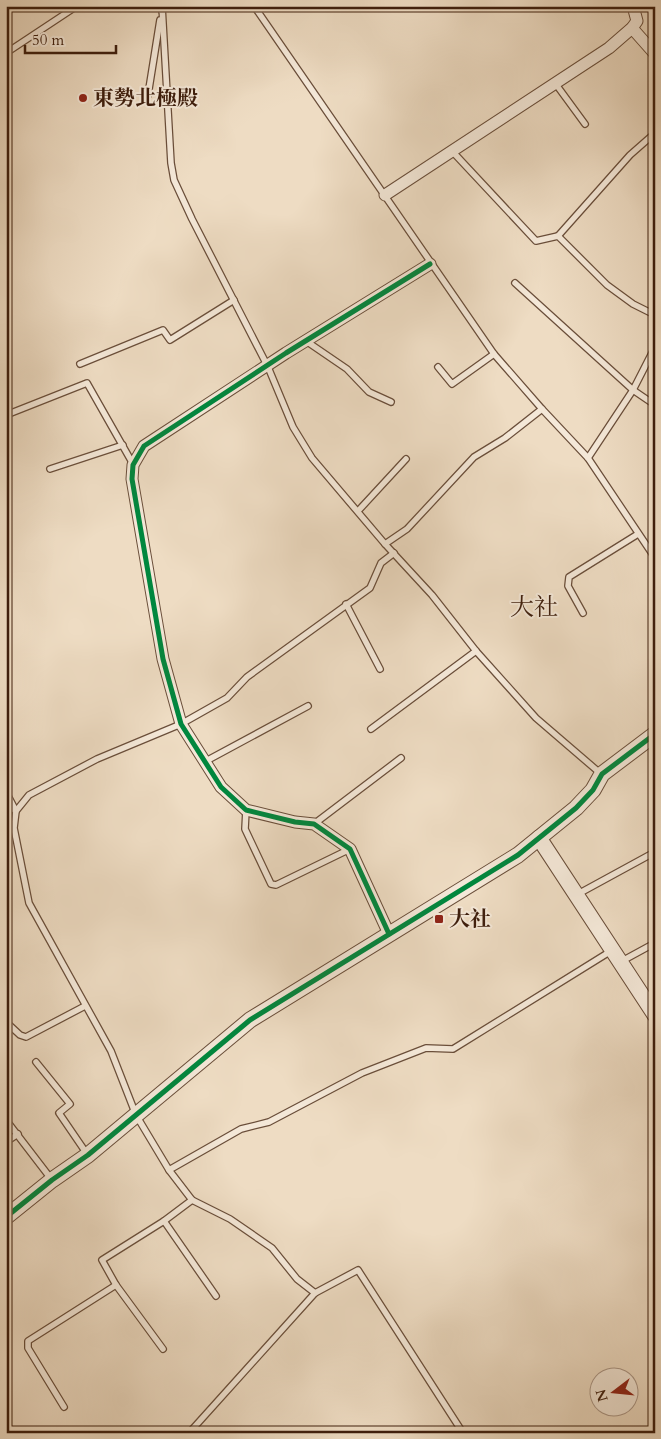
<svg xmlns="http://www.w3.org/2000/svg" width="661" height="1439" viewBox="0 0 661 1439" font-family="Cardo,'Noto Serif TC',serif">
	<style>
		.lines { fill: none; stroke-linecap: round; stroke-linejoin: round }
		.service-casing { stroke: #6a4e3a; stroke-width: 8 }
		.minor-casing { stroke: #6a4e3a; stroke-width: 13 }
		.tertiary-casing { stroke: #6a4e3a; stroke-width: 17 }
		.service { stroke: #f4e8d8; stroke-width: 5.5 }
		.minor { stroke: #f4e8d8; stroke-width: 11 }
		.tertiary { stroke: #f4e8d8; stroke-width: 15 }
		.cycleway-casing { stroke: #f4e8d8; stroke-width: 8 }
		.cycleway { stroke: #00873e; stroke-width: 5 }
		.poi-dot { fill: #8f2418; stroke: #f4e8d8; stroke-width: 2 }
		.labels { text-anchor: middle; stroke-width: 4; stroke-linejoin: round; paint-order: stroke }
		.poi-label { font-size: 21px; font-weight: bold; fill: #3e1e0d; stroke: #f4e8d8; text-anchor: start }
		.quarter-label { font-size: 24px; fill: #3e1e0d; stroke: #f4e8d8 }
	</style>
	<rect width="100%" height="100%" fill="#eedcc3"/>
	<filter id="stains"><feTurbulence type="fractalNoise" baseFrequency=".004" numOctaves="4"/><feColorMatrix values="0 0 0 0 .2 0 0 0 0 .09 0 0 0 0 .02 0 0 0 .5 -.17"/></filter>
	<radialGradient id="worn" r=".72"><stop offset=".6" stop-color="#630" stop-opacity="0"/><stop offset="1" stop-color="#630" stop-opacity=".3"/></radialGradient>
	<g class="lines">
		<defs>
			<g id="service">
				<polyline points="162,6 171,163 174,180 192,219 268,367 293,427 312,458 385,544 432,595 476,651 536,718 600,773"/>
				<polyline points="254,6 494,354 542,409 588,458 655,558"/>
				<polyline points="162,11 162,7 170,6"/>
				<polyline points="6,53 77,6"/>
				<polyline points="555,83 585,124"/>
				<polyline points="148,95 160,20"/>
				<polyline points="451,150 536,241 558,236 607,285 633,304 655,315"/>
				<polyline points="558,236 630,155 655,133"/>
				<polyline points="515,283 633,390 655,405"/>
				<polyline points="306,341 347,369 369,392 391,402"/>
				<polyline points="80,364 163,330 170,340 234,300"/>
				<polyline points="438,367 452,384 494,354"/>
				<polyline points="6,415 87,383 133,464"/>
				<polyline points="588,458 633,390 655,347"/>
				<polyline points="50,469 123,445"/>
				<polyline points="358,511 406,459"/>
				<polyline points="385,544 407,529 474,457 505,438 542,409"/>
				<polyline points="346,604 380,669"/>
				<polyline points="583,613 568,586 569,577 638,534"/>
				<polyline points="371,729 476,651"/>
				<polyline points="206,761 308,706"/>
				<polyline points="6,792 16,811 14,828 29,903 111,1051 136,1115 169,1170 192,1200 230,1219 272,1248 297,1279 315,1293"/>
				<polyline points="6,804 16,811 29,795 97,759 181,724 227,698 247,677 370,588 381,563 394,553"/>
				<polyline points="246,810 245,829 271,884 276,885 350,849"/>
				<polyline points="314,824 401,758"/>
				<polyline points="578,894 655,852"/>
				<polyline points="622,961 655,943"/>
				<polyline points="6,1022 20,1035 26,1037 85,1006"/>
				<polyline points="36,1062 70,1104 59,1113 87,1154"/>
				<polyline points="6,1120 52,1180"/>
				<polyline points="6,1142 18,1134"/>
				<polyline points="169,1170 241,1129 269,1122 362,1073 426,1048 453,1049 611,951"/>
				<polyline points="164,1221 216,1296"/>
				<polyline points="163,1349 116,1285 102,1260 164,1221 192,1200"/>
				<polyline points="64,1407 28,1348 28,1341 116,1285"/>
				<polyline points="189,1433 315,1293 358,1270 463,1433"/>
			</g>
			<g id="minor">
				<polyline points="632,28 655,54"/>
				<polyline points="385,195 609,48 632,28 637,21 633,6"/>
				<polyline points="389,934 350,849 314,824 295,822 246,810 221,787 181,724 163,659 132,479 133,465 144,446 286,353 430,264"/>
			</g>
			<g id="tertiary">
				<polyline points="539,838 655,1015"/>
				<polyline points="6,1217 52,1180 88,1155 250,1020 518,855 576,808 593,790 602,774 655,734"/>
			</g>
		</defs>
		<!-- service casing -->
		<use href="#service" class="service-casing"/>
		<!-- minor casing -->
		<use href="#minor" class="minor-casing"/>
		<!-- tertiary casing -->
		<use href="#tertiary" class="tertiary-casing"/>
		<!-- service -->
		<use href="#service" class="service"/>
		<!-- minor -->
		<use href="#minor" class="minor"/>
		<!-- tertiary -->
		<use href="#tertiary" class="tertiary"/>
		<defs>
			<g id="cycleway">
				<polyline points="389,934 350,849 314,824 295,822 246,810 221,787 181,724 163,659 132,479 133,465 144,446 286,353 430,264"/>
				<polyline points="6,1217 52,1180 88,1155 250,1020 518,855 576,808 593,790 602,774 655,734"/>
			</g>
		</defs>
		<!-- cycleway casing -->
		<use href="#cycleway" class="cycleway-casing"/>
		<!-- cycleway -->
		<use href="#cycleway" class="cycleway"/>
	</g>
	<!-- markers -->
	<g class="poi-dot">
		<circle cx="83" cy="98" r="5"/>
		<rect x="434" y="914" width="10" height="10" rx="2.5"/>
	</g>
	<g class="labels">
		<!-- poi labels -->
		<g class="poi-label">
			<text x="93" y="105">東勢北極殿</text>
			<text x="449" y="926">大社</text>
		</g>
		<!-- quarter labels -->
		<g class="quarter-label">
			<text x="534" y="615">大社</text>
		</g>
	</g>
	<!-- margin -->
	<rect width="661" height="1439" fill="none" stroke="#eedcc3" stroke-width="25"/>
	<rect x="8" y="8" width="646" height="1424" fill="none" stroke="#3e1e0d" stroke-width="2.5"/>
	<rect x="12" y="12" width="636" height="1414" fill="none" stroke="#3e1e0d"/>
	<!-- north arrow -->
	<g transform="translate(614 1392) rotate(254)"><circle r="24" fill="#f4e8d8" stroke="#ab9787"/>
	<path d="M0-4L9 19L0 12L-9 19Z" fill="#8f2418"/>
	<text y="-8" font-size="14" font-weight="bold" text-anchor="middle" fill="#3e1e0d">N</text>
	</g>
	<!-- scale -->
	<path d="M25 45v8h91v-8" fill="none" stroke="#3e1e0d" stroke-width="2.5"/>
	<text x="32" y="45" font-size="15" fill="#3e1e0d" stroke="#f4e8d8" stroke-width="4" paint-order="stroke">50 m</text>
	<rect width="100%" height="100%" filter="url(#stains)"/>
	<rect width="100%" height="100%" fill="url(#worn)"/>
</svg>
